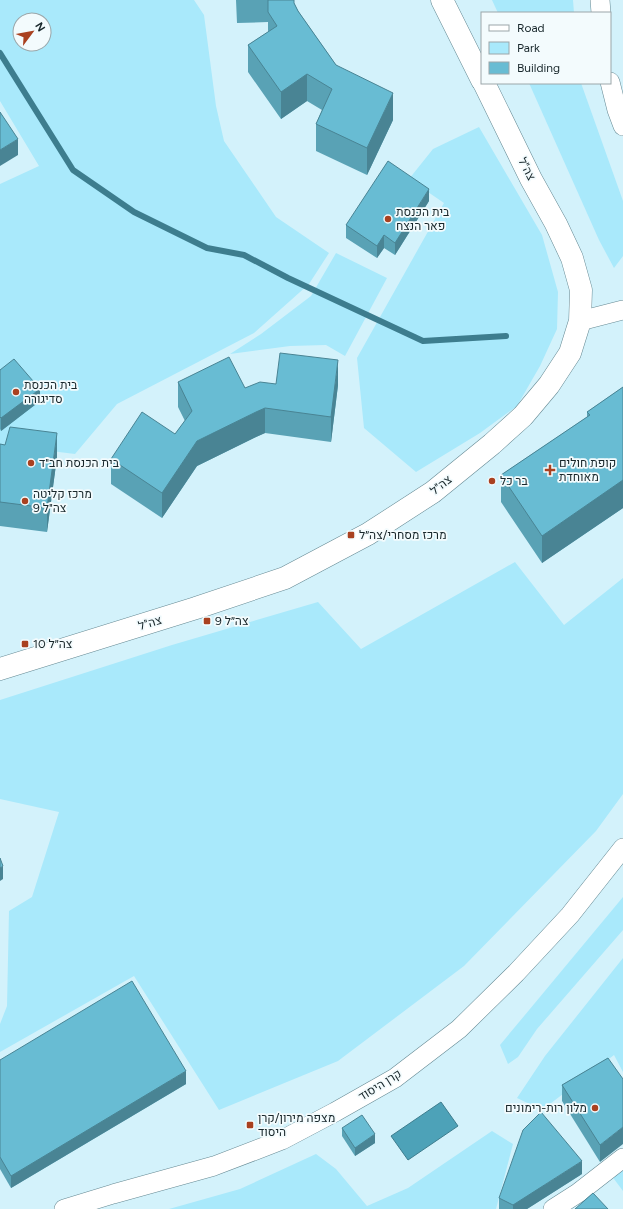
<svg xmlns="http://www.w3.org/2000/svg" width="623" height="1209" viewBox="0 0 623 1209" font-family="Figtree,Heebo,sans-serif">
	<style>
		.green { fill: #a9e9fb; fill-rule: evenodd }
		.water { fill: #4da2b8; stroke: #3d7d8e }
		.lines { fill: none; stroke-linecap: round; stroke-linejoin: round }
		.stream { stroke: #3d7d8e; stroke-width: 6 }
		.minor-casing { stroke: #658993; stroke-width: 20 }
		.tertiary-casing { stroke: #658993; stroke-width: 23 }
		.minor { stroke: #fff; stroke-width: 19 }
		.tertiary { stroke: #fff; stroke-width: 22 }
		.wall { fill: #59a2b5 }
		.shaded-wall { fill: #498494 }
		.building { fill: #68bcd3; stroke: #498494 }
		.poi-dot { fill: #a94120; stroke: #f3fbfd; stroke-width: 1.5 }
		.labels { text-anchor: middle; stroke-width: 3.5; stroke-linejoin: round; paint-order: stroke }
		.street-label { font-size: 12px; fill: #18272b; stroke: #f3fbfd }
		.poi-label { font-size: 12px; fill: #18272b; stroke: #f3fbfd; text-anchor: start }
	</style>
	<rect width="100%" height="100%" fill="#d3f2fb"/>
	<!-- green -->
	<g class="green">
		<path d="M0 0H194L204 15 216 106 224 141 276 217 329 253 309 284 254 333 117 404 75 454 43 450H0V184L39 166 0 101ZM20 20H44V44H20Z"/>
		<polygon points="492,0 573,0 574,13 498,13"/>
		<polygon points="529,83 581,83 623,201 623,256 614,268 599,240"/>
		<polygon points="479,127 542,235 558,292 557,329 540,366 517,406 480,433 416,472 364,428 357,358 444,203 409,179 433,149"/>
		<polygon points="336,253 387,278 345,356 326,345 290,346 230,354 261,334 311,296"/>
		<polygon points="515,562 564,625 623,578 623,794 596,831 464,966 338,1061 219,1110 134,976 0,1052 0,1024 7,1006 9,911 32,897 59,812 0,799 0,700 172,645 318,602 361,649"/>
		<polygon points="623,897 623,930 537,1029 518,1057 508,1064 500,1045"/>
		<polygon points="623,958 623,1072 614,1055 542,1110 517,1098 545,1056"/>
		<polygon points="492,1131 513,1144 496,1209 169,1209 240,1189 316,1154 336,1169 367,1206 408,1188"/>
		<polygon points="623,1166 623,1191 611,1175"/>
	</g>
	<!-- water -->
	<polygon class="water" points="441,1102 458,1126 408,1160 391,1136"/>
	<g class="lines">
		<!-- stream -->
		<polyline class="stream" points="0,53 73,170 134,212 207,248 244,255 288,278 423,341 506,336"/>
		<defs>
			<g id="minor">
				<polyline points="600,0 601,13"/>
				<polyline points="610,82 617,110 623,126"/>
				<polyline points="580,321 623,310"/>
				<polyline points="64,1209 113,1194 214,1166 282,1140 335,1112 395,1078 459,1029 516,973 570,915 623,848"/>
				<polyline points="553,1209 578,1193 623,1158"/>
			</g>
			<g id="tertiary">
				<polyline points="442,0 482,80"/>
				<polyline points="0,669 196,608 285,578 368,534 433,492 492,444 523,416 549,385 570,353 580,321 581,290 572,258 556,224 531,179 484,83"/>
			</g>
		</defs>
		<!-- minor casing -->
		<use href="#minor" class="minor-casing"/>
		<!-- tertiary casing -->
		<use href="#tertiary" class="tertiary-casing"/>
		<!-- minor -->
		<use href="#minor" class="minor"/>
		<!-- tertiary -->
		<use href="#tertiary" class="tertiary"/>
	</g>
	<!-- wall -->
	<g class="wall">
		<polygon points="236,0 294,0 294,3 298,11 336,65 393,120 367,175 316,151 316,124 322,110 307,101 281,119 248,72 248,45 268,32 268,22 237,23"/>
		<polygon points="429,201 395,255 384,248 377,258 346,238 346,225"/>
		<polygon points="0,370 40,401 1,431 0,429"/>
		<polygon points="178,382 245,388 276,384 338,385 331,442 265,433 256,437 197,466 162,518 111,484 111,459 175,434 185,421 178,407"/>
		<polygon points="623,387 623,508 542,563 501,502 501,475 587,417 587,412"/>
		<polygon points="0,444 57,457 47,532 0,526"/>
		<polygon points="608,1058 600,1162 562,1101 562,1085"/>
		<polygon points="0,1060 186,1084 11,1188 0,1169"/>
		<polygon points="342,1128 375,1143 355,1156 342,1136"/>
		<polygon points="582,1174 527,1209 499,1209 499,1198"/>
	</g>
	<!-- shaded-wall -->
	<g class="shaded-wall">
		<polygon points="307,74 307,101 281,119 281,92"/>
		<polygon points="393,93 393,120 367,175 367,148"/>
		<polygon points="18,139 18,155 0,166 0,150"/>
		<polygon points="429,189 429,201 395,255 395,243"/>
		<polygon points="384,235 384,248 377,258 377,246"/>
		<polygon points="338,360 338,385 331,442 331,417"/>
		<polygon points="40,389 40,401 1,431 1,418"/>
		<polygon points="265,408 265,433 256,437 197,466 162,518 162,493 197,441 256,412"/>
		<polygon points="57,433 57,457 47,532 47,508"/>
		<polygon points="623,480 623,508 542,563 542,536"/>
		<polygon points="3,866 3,879 0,881 0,868"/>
		<polygon points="186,1071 186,1084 11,1188 11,1176"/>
		<polygon points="623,1127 623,1144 600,1162 600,1145"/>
		<polygon points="375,1134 375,1143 355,1156 355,1148"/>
		<polygon points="582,1161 582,1174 527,1209 513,1209 513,1205"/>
	</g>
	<!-- building -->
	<g class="building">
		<polygon points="268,0 294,0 294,3 298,11 336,65 393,93 367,148 316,124 332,89 307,74 281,92 248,45 277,26 268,12"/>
		<polygon points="0,112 18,139 0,150"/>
		<polygon points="388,161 429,189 395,243 384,235 377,246 346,225"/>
		<polygon points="280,353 338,360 331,417 265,408 256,412 197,441 162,493 111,459 142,412 175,434 192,411 178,382 229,357 245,388 260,382 276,384"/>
		<polygon points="14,359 40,389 1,418 0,417 0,370"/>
		<polygon points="623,387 623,480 542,536 501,475 590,415 587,412"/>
		<polygon points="10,427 57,433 47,508 0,502 0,444 5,445"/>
		<polygon points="0,858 3,866 0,868"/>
		<polygon points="132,981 186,1071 11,1176 0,1157 0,1060"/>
		<polygon points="608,1058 623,1079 623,1127 600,1145 562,1085"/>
		<polygon points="541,1112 582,1161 513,1205 499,1198 523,1130"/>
		<polygon points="362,1115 375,1134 355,1148 342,1128"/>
		<polygon points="593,1193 608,1209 575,1209"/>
	</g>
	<!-- markers -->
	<g class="poi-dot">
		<circle cx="388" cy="219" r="4"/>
		<circle cx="16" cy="392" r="4"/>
		<circle cx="31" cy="463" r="4"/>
		<path d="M548 464h4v4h4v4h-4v4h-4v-4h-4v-4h4z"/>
		<circle cx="492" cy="481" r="4"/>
		<circle cx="25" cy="501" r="4"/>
		<rect x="347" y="531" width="8" height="8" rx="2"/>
		<rect x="203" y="617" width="8" height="8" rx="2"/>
		<rect x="21" y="640" width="8" height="8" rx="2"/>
		<circle cx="595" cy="1108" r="4"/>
		<rect x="246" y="1121" width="8" height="8" rx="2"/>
	</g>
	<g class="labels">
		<!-- street labels -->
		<g class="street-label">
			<text transform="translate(527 169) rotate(63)" y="4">צה"ל</text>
			<text transform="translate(441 485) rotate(-38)" y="4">צה"ל</text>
			<text transform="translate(150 623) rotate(-17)" y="4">צה"ל</text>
			<text transform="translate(380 1085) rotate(-32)" y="4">קרן היסוד</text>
		</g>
		<!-- poi labels -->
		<g class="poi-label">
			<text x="396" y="216">בית הכנסת<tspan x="396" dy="14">פאר הנצח</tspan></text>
			<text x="24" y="389">בית הכנסת<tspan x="24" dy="14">סדיגורה</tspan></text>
			<text x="39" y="467">בית הכנסת חב"ד</text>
			<text x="559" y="467">קופת חולים<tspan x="559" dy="14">מאוחדת</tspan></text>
			<text x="500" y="485">בר כל</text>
			<text x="33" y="498">מרכז קליטה<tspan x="33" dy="14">צה"ל 9</tspan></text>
			<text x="359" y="539">מרכז מסחרי/צה״ל</text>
			<text x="215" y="625">צה״ל 9</text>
			<text x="33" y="648">צה״ל 10</text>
			<text x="587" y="1112" text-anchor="end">מלון רות-רימונים</text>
			<text x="258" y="1122">מצפה מירון/קרן<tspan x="258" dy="14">היסוד</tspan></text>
		</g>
	</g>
	<!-- legend -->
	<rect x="481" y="12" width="130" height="72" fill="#f3fbfd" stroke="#9ba6a9"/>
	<rect x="489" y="25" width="20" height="6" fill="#ffffff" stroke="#9ba6a9"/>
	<text x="517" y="32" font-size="12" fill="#18272b">Road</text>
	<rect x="489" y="42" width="20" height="12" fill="#a9e9fb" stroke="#9ba6a9"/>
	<text x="517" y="52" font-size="12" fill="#18272b">Park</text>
	<rect x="489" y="62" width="20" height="12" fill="#68bcd3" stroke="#9ba6a9"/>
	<text x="517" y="72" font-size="12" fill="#18272b">Building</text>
	<!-- north arrow -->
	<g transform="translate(32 32) rotate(58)"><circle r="19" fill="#f3fbfd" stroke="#9ba6a9"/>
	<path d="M0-3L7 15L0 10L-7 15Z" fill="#a94120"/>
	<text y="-6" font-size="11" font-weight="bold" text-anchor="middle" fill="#18272b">N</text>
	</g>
</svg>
